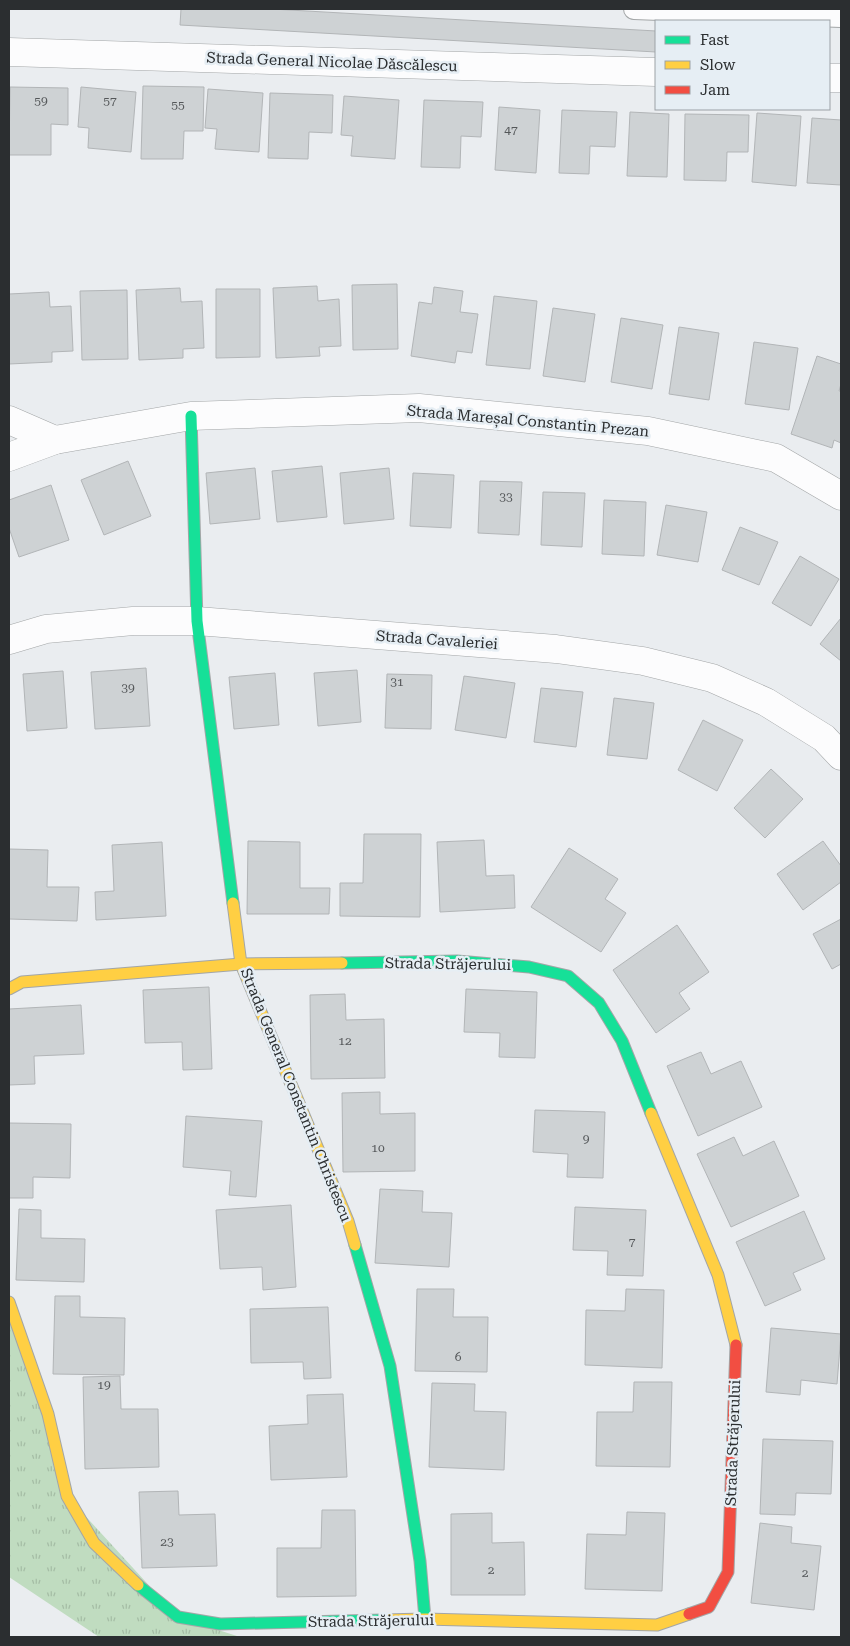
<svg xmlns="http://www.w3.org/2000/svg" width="850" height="1646" viewBox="0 0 850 1646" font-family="'Roboto Serif',serif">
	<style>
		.grass { fill: url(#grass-tufts) }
		.building { fill: #ced2d4; stroke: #b2b5b7 }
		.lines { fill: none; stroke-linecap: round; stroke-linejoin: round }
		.lane-casing { stroke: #a3a6a7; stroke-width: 22 }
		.street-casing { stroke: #a3a6a7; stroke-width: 29 }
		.fast-casing { stroke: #a3a6a7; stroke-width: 13 }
		.slow-casing { stroke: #a3a6a7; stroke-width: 13 }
		.jam-casing { stroke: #a3a6a7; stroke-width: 13 }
		.lane { stroke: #fcfcfd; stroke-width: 20 }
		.street { stroke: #fcfcfd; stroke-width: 28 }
		.fast { stroke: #16e098; stroke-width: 11 }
		.slow { stroke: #ffcf43; stroke-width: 11 }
		.jam { stroke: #f24e42; stroke-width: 11 }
		.labels { text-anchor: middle; stroke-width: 5; stroke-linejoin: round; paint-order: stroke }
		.number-label { font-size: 12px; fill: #545759 }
		.street-label { font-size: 15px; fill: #2b2e30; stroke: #e6eef4 }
	</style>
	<defs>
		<pattern id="grass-tufts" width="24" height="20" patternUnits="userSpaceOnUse" patternTransform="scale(1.25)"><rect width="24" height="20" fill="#c0dcc0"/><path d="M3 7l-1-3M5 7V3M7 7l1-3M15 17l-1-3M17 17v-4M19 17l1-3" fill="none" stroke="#a5bda5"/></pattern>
	</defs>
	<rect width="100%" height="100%" fill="#eaedf0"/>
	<!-- grass -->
	<polygon class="grass" points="9,1292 67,1496 178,1617 240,1637 99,1637 9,1577"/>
	<!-- building -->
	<g class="building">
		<polygon points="181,9 272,9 656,31 656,52 180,25"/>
		<polygon points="143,86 204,87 203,131 184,131 183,159 141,159"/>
		<polygon points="10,87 68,88 68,125 51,124 51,155 9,155"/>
		<polygon points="81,87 136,92 131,152 88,148 89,128 78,127"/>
		<polygon points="208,89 263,93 259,152 215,149 217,129 205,128"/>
		<polygon points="270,93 333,95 332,133 309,132 308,159 268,158"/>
		<polygon points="344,96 399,100 395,159 351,156 353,136 341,135"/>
		<polygon points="424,100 483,102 481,137 461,136 460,168 421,167"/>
		<polygon points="499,107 540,110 536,173 495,170"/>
		<polygon points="562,110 617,112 615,147 590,146 589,174 559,173"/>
		<polygon points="630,112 669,114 667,177 627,176"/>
		<polygon points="757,113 801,116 796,186 752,182"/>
		<polygon points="685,114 749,115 748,152 727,152 726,181 684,180"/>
		<polygon points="812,118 841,120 841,185 807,183"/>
		<polygon points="397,284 398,349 353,350 352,285"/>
		<polygon points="317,286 318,301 339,299 341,346 319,347 320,356 276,358 273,288"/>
		<polygon points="434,287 463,291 460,312 478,314 472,353 457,351 455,363 411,356 419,302 432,304"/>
		<polygon points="180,288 181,302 202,301 204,348 183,349 183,358 139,360 136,290"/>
		<polygon points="216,289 260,289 260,357 216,358"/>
		<polygon points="127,290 128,359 82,360 80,291"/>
		<polygon points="49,292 50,307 71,306 73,351 52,352 52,362 9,364 9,294"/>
		<polygon points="494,296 537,301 530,369 486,365"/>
		<polygon points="553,308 595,314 585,382 543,376"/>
		<polygon points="621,318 663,325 652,389 611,382"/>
		<polygon points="679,327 719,333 709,400 669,394"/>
		<polygon points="754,342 798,348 789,410 745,404"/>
		<polygon points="817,356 841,364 841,384 839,391 841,391 841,443 834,440 832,448 791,434"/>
		<polygon points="128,461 151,516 104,535 81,480"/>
		<polygon points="322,466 327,517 277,522 272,471"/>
		<polygon points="255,468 260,519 210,524 206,473"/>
		<polygon points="389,468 394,519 344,524 340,473"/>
		<polygon points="413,473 454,475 451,528 410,526"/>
		<polygon points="480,481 522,482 519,535 478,533"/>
		<polygon points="51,485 69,540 19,557 9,528 9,500"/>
		<polygon points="543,492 585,493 582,547 541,545"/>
		<polygon points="604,500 646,502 644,556 602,554"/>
		<polygon points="666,505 707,512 698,562 657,555"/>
		<polygon points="740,527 778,542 759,585 722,570"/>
		<polygon points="800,556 839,579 811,626 772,603"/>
		<polygon points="841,618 841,661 820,644"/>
		<polygon points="146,668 150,726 95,729 91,672"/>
		<polygon points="357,670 361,722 318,726 314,673"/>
		<polygon points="63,671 67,728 27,731 23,674"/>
		<polygon points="275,673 279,725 234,729 229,677"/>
		<polygon points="387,674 432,675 431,729 385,728"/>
		<polygon points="464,676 515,683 506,738 455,730"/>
		<polygon points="541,688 583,692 576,747 534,742"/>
		<polygon points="614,698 654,703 647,759 607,755"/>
		<polygon points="703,720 743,740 717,791 678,770"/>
		<polygon points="771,769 803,799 765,838 734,808"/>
		<polygon points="364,834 421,834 420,917 340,916 340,883 363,883"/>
		<polygon points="484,840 486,876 514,875 515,908 440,912 437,842"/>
		<polygon points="248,841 300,842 300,888 330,888 329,914 247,914"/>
		<polygon points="823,841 841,866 841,882 803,910 777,874"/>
		<polygon points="162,842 166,916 96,920 95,892 114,891 112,845"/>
		<polygon points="569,848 618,879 605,899 626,913 601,952 531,907"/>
		<polygon points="9,849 48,850 47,887 79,887 77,921 9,919"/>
		<polygon points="841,919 841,964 832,969 813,934"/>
		<polygon points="677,925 709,972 679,993 690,1009 656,1033 613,970"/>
		<polygon points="209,987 212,1069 183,1070 182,1042 145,1043 143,990"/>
		<polygon points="466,989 537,992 535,1058 499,1057 500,1033 464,1032"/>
		<polygon points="345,994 346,1020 384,1019 385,1078 311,1079 310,995"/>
		<polygon points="81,1005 84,1054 34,1056 35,1084 9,1085 9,1009"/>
		<polygon points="701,1052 711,1074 741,1061 762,1107 698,1136 667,1066"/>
		<polygon points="380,1092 380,1114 415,1113 415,1171 343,1172 342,1093"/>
		<polygon points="535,1110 605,1112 603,1178 567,1177 568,1154 533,1152"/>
		<polygon points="186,1116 262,1121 256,1197 229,1195 231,1171 183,1167"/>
		<polygon points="9,1123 71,1124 70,1178 33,1177 33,1198 9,1198"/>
		<polygon points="734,1137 743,1156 774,1141 799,1196 731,1227 697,1154"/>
		<polygon points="380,1189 423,1191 422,1212 452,1213 449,1267 375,1263"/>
		<polygon points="291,1205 296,1287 263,1290 262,1267 220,1269 216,1210"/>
		<polygon points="575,1207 646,1210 643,1276 607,1275 608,1251 573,1250"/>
		<polygon points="19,1209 41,1210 41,1238 85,1239 84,1282 16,1280"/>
		<polygon points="804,1211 825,1259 793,1273 801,1290 765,1306 736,1242"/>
		<polygon points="417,1289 454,1289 453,1317 488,1317 487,1372 415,1371"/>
		<polygon points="626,1289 664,1290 662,1368 585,1365 586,1310 625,1311"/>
		<polygon points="55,1296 80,1296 80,1317 125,1318 124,1375 53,1374"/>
		<polygon points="328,1307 331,1378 304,1379 303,1362 251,1363 250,1309"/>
		<polygon points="771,1328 841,1334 837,1384 801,1380 800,1395 766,1392"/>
		<polygon points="120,1376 121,1409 158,1409 159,1467 85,1469 83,1377"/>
		<polygon points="634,1382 672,1382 670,1467 596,1466 597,1412 633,1412"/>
		<polygon points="432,1383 475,1384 474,1411 506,1412 504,1470 429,1467"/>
		<polygon points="343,1394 347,1477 271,1480 269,1426 308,1424 307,1395"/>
		<polygon points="763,1439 833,1441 831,1494 796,1493 795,1515 760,1514"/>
		<polygon points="178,1491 179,1515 215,1514 217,1566 142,1568 139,1492"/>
		<polygon points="322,1510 355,1510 356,1596 277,1597 277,1548 321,1548"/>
		<polygon points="627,1512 665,1513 662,1591 585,1589 587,1534 626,1535"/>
		<polygon points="492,1513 492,1543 524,1542 525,1595 451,1595 451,1514"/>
		<polygon points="760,1523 792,1527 791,1543 821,1546 814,1610 751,1603"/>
	</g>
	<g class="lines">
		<defs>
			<polyline id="lane" points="634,9 841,17"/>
			<g id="street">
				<polyline points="9,52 656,72"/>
				<polyline points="829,78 841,78"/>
				<polyline points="9,420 55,440"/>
				<polyline points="9,457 55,440 191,416 419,408 648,431 776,458 841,496"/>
				<polyline points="9,640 46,629 133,621 197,621 556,649 643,661 712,678 766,702 824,738 841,756"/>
			</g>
			<g id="fast">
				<polyline points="191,416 197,621 233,903"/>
				<polyline points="342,963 457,961 529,967 568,976 599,1003 622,1041 651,1113"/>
				<polyline points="355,1245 390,1366 420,1561 425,1619"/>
				<polyline points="138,1585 178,1617 220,1624 383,1620"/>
			</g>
			<g id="slow">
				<polyline points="233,903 241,964 348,1221 355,1245"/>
				<polyline points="9,989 22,982 241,964 342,963"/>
				<polyline points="651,1113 718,1275 736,1345"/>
				<polyline points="9,1302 48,1414 67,1496 94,1543 138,1585"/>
				<polyline points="383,1620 425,1619 657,1625 689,1614"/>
			</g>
			<polyline id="jam" points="689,1614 709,1607 728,1572 736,1345"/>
		</defs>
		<!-- lane casing -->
		<use href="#lane" class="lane-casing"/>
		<!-- street casing -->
		<use href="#street" class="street-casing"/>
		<!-- fast casing -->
		<use href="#fast" class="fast-casing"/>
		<!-- slow casing -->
		<use href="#slow" class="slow-casing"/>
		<!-- jam casing -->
		<use href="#jam" class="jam-casing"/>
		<!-- lane -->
		<use href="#lane" class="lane"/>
		<!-- street -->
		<use href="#street" class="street"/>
		<!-- fast -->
		<use href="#fast" class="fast"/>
		<!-- slow -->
		<use href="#slow" class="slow"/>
		<!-- jam -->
		<use href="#jam" class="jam"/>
	</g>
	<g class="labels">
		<!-- number labels -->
		<g class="number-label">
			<text x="41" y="105">59</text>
			<text x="110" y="105">57</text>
			<text x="178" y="109">55</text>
			<text x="511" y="134">47</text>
			<text x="506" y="501">33</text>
			<text x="397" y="686">31</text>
			<text x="128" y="692">39</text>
			<text x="345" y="1045">12</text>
			<text x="586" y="1143">9</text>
			<text x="378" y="1152">10</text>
			<text x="632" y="1246">7</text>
			<text x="458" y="1361">6</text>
			<text x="104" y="1389">19</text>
			<text x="167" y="1546">23</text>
			<text x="491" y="1574">2</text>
			<text x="805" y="1577">2</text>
		</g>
		<!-- street labels -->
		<g class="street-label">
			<text transform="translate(332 62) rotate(2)" y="5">Strada General Nicolae Dăscălescu</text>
			<text transform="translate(528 421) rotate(5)" y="5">Strada Mareșal Constantin Prezan</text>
			<text transform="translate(437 640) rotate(4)" y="5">Strada Cavaleriei</text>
			<text transform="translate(448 964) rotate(1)" y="5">Strada Străjerului</text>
			<text transform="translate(296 1095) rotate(68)" y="5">Strada General Constantin Christescu</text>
			<text transform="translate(733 1443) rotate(-88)" y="5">Strada Străjerului</text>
			<text transform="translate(371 1621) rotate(-1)" y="5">Strada Străjerului</text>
		</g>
	</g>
	<!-- border -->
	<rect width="850" height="1646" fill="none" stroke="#2b2e30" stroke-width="20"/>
	<!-- legend -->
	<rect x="655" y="20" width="175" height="90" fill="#e6eef4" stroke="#9ba1a6"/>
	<rect x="665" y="36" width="25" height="8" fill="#16e098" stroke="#9ba1a6"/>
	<text x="700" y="45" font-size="15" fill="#2b2e30">Fast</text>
	<rect x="665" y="61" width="25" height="8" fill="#ffcf43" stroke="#9ba1a6"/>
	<text x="700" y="70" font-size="15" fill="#2b2e30">Slow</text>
	<rect x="665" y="86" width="25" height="8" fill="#f24e42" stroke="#9ba1a6"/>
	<text x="700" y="95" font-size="15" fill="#2b2e30">Jam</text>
</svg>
